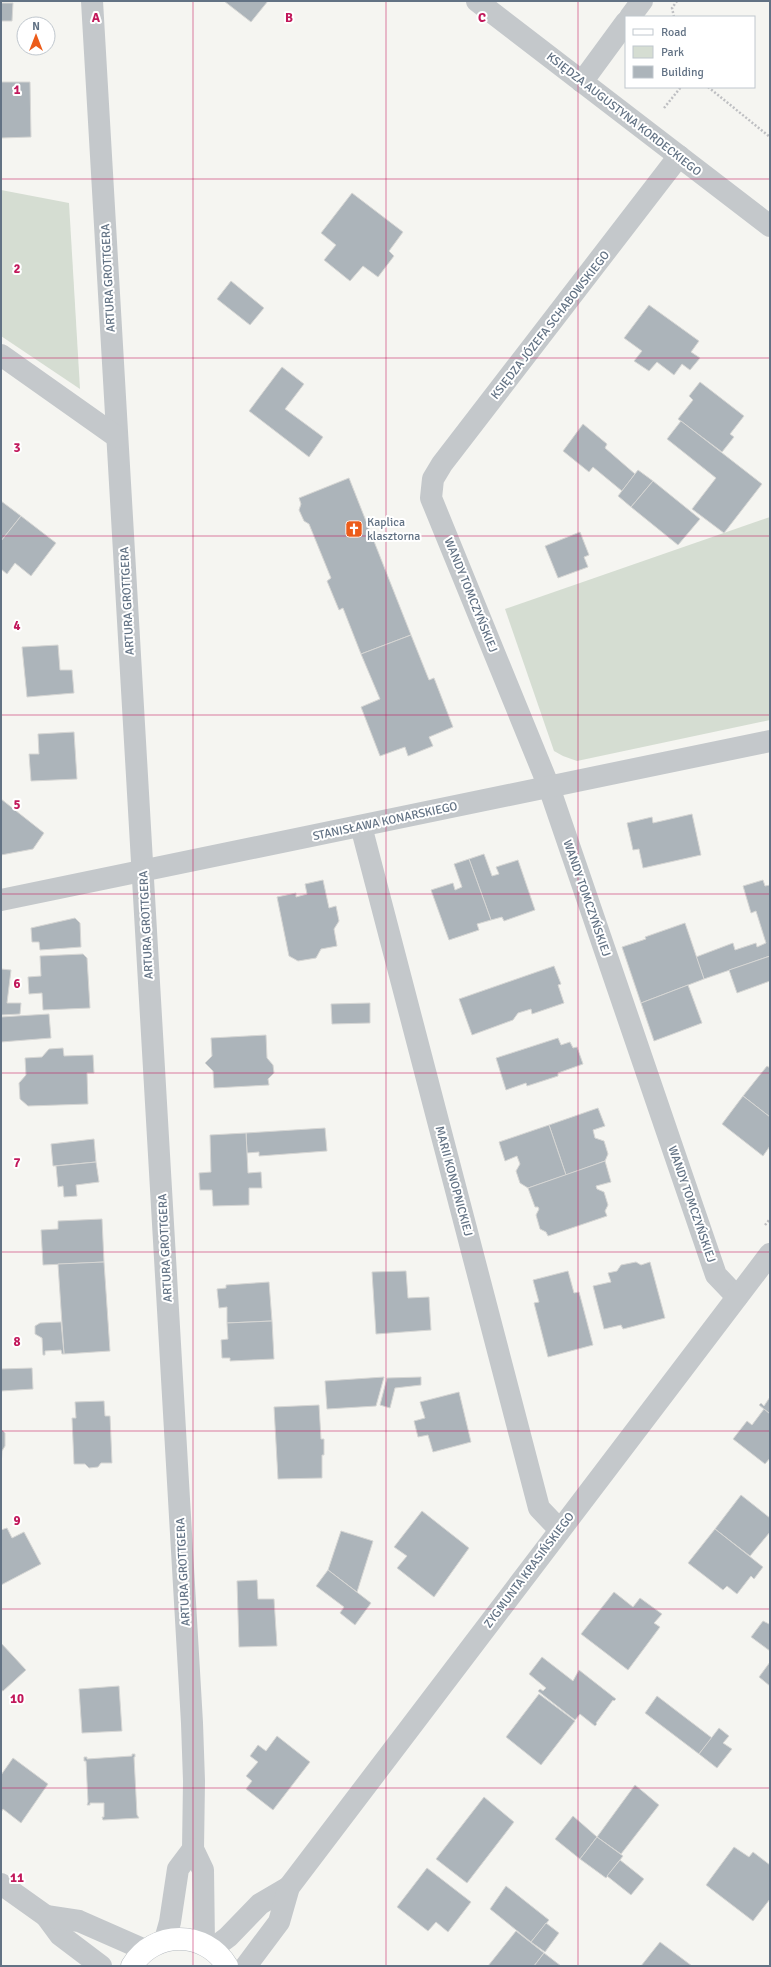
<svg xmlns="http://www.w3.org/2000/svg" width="771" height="1967" viewBox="0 0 771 1967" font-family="Signika,sans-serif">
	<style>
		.green { fill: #d5ddd2 }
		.building { fill: #acb4ba; stroke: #d6d6d4 }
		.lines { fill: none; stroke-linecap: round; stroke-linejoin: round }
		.secondary-casing { stroke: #b6bbc0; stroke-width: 23 }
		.path { stroke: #bebfc2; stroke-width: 2.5; stroke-dasharray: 2 2; stroke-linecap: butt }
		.street { stroke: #c4c8cb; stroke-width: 22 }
		.secondary { stroke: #fff; stroke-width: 22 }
		.grid { fill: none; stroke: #c2185b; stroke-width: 1; stroke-opacity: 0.55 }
		.labels { text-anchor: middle; stroke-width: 4; stroke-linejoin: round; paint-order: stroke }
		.street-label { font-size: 12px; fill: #627284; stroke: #fff }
		.poi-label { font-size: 12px; fill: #627284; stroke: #fff; text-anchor: start }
		.grid-label { font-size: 13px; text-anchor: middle; font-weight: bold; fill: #c2185b; stroke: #fff; stroke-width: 4; stroke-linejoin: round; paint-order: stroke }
	</style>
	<rect width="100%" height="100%" fill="#f5f5f1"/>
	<!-- green -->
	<g class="green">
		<polygon points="1,190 69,203 80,389 1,336"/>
		<polygon points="770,517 770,720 577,761 563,756 554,751 505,609"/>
	</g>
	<!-- building -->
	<g class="building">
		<polygon points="224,1 268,1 251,22"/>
		<polygon points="1,3 13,3 12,21 1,21"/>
		<polygon points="1,82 30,82 31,137 1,138"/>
		<polygon points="352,193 403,232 389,251 394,256 378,277 363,266 350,281 324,260 336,245 321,233"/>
		<polygon points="231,281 264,308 250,325 217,299"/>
		<polygon points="649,305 699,341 691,352 700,358 690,370 682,364 674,375 657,362 649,371 634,361 642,351 624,338"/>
		<polygon points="282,367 304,384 285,409 323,437 309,457 249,411"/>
		<polygon points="700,382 744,416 730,434 734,437 722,452 678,419 693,400 689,396"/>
		<polygon points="681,421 762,484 724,533 692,509 716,478 667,439"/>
		<polygon points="583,424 607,444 605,448 635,474 622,491 593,467 589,472 563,451"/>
		<polygon points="638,470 653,481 631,507 618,496"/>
		<polygon points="349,478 411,635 361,654 343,608 339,610 327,581 331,578 309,524 304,521 299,510 301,504 299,498"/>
		<polygon points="653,481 700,519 678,545 631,507"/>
		<polygon points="1,501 21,516 1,541"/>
		<polygon points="21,516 56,543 31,576 15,563 7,574 1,569 1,541"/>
		<polygon points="580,532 589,555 584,557 588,567 558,578 545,546"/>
		<polygon points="411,635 429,680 434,678 453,727 429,737 433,746 408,756 405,747 380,756 361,707 380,699 361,654"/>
		<polygon points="58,645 60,670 72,670 74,693 27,697 22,647"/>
		<polygon points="74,732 77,779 31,781 29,754 39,754 38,734"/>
		<polygon points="1,799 44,833 33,849 1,855"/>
		<polygon points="692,814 701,855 643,868 639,849 633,850 627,823 652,817 653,823"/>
		<polygon points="484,854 492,876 499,874 496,867 518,860 535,910 504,921 502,917 491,920 469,859"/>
		<polygon points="469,859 491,920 477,924 479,930 449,940 431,890 453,883 455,890 462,887 454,864"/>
		<polygon points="323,880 329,908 336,906 339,921 334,929 337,946 321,949 316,958 298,961 289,956 277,897 296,893 296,897 307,894 305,884"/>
		<polygon points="763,880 765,886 770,885 770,956 704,979 696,957 733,943 735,950 756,943 757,947 766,943 756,911 751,913 743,886"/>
		<polygon points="75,918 80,923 81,947 40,950 39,942 32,942 31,928"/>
		<polygon points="685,923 704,979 641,1003 622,947 646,939 645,937"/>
		<polygon points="83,954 87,958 90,1008 43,1010 42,993 29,994 28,977 41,976 40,956"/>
		<polygon points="770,956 770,981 737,993 729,970"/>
		<polygon points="554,966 561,984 558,985 564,1003 532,1014 531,1009 518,1013 513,1020 472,1035 459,999"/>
		<polygon points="1,969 11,970 7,1003 21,1003 20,1014 1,1015"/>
		<polygon points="688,985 702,1023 654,1041 641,1003"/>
		<polygon points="370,1003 370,1023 332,1024 331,1004"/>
		<polygon points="49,1014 51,1038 1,1042 1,1017"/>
		<polygon points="266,1035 267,1058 273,1065 274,1073 268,1079 269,1085 214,1088 213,1071 205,1063 212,1056 211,1038"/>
		<polygon points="558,1038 561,1045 570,1042 573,1048 577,1047 583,1064 558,1073 558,1076 527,1086 526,1083 506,1090 496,1058"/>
		<polygon points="63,1048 64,1056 93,1055 94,1073 87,1073 88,1104 28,1106 20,1099 19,1083 26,1075 25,1058 42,1057 49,1049"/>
		<polygon points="767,1066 770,1068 770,1117 743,1096"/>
		<polygon points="743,1096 770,1117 770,1146 763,1156 722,1124"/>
		<polygon points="598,1108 605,1126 593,1130 595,1138 604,1141 608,1154 605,1161 566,1175 549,1125"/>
		<polygon points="549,1125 566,1175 528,1188 520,1183 516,1171 520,1164 517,1156 505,1161 499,1142"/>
		<polygon points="325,1128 327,1151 259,1156 259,1152 247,1153 246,1133"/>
		<polygon points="246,1133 248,1173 261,1172 262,1188 249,1188 249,1205 213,1206 212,1190 200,1190 199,1173 211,1172 210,1135"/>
		<polygon points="94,1139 96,1162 53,1166 51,1144"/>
		<polygon points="605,1161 611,1182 596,1186 597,1189 604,1192 608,1205 605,1211 607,1216 548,1236 546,1232 540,1229 536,1215 539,1209 538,1207 535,1207 528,1188"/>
		<polygon points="96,1162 99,1182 76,1185 77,1196 64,1197 63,1186 58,1187 56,1166"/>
		<polygon points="102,1219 104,1262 43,1265 41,1230 58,1229 58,1221"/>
		<polygon points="104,1262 110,1351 64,1354 58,1264"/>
		<polygon points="636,1262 641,1265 650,1262 665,1318 623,1329 621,1325 604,1329 593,1286 611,1282 608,1273 617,1271 621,1265"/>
		<polygon points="406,1271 408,1298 429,1297 431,1330 376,1334 372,1272"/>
		<polygon points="568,1271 574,1293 579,1292 593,1345 548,1357 534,1303 539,1302 533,1280"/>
		<polygon points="269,1282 272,1321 227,1323 227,1307 219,1308 217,1289 226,1288 226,1285"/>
		<polygon points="272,1321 274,1359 230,1361 230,1358 222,1358 221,1340 228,1339 227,1323"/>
		<polygon points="61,1322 64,1354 62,1354 61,1350 45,1351 45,1355 43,1355 42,1338 35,1334 35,1326 40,1323"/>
		<polygon points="32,1368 33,1389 1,1391 1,1369"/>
		<polygon points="384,1377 376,1406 327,1409 325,1381"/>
		<polygon points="421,1377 421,1385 395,1388 390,1408 380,1405 387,1378"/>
		<polygon points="459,1392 471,1442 433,1452 428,1435 418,1437 414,1421 425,1418 420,1402"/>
		<polygon points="770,1397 770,1414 759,1405 761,1403 764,1406"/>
		<polygon points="104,1401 105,1416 110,1416 112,1463 101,1463 98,1467 89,1468 85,1464 74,1464 72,1418 76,1418 75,1402"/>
		<polygon points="319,1405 321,1439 324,1439 324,1455 322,1455 322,1478 278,1479 274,1407"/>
		<polygon points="764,1409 770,1414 770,1458 765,1464 733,1439 747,1421 752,1425"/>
		<polygon points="1,1429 5,1433 5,1446 2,1451 1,1466"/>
		<polygon points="741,1495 770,1518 770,1532 750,1556 715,1529"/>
		<polygon points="422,1511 469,1548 434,1597 397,1568 407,1556 394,1547"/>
		<polygon points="7,1528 12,1538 24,1532 41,1564 1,1585 1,1530"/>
		<polygon points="715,1529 763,1567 754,1579 751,1576 737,1594 727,1586 723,1590 688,1563"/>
		<polygon points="341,1531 373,1541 357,1592 328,1570"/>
		<polygon points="328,1570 371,1603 355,1625 340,1613 344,1607 316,1586"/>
		<polygon points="257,1580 258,1599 274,1599 277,1646 239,1647 237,1581"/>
		<polygon points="614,1592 633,1607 640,1598 662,1614 654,1623 660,1627 628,1670 581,1634"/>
		<polygon points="763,1621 769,1624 770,1623 770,1651 751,1637"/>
		<polygon points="1,1643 26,1670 3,1691 1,1690"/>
		<polygon points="542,1657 573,1681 579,1670 616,1699 614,1701 613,1700 596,1723 597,1724 595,1726 580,1714 575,1720 538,1691 540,1689 543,1691 546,1688 529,1674"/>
		<polygon points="770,1662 770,1686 759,1677"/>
		<polygon points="119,1686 122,1731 82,1733 79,1689"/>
		<polygon points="539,1694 575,1721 541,1765 506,1737"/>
		<polygon points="657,1696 712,1738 699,1754 645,1713"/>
		<polygon points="719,1728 729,1736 723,1743 732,1749 717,1768 699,1754"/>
		<polygon points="277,1736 310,1762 273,1810 246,1789 252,1781 246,1776 258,1762 250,1756 258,1745 266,1751"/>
		<polygon points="132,1754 135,1754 135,1757 134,1757 137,1815 139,1818 103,1820 102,1817 104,1817 104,1803 90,1803 90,1805 87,1805 88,1802 86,1761 84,1761 84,1757 87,1757 87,1759 132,1756"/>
		<polygon points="13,1758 48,1784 21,1823 3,1809 1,1812 1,1775"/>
		<polygon points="635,1785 659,1805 621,1854 597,1837"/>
		<polygon points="484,1797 514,1822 467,1883 436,1859"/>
		<polygon points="573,1816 597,1837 580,1859 555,1839"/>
		<polygon points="597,1837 623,1856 606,1878 580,1859"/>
		<polygon points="734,1847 749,1857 753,1852 770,1865 770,1899 753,1921 706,1885"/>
		<polygon points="620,1860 644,1879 631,1895 607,1876"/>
		<polygon points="427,1868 471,1902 448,1932 436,1922 428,1931 397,1907"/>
		<polygon points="506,1886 549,1920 531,1942 490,1909"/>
		<polygon points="546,1923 559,1933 545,1952 531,1942"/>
		<polygon points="516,1931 544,1953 534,1966 488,1966"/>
		<polygon points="660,1942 692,1966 641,1966"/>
		<polygon points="544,1953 561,1966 534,1966"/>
	</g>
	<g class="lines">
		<defs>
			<path id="secondary" d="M132 1966C154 1930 205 1930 227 1966"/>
		</defs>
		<!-- secondary casing -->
		<use href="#secondary" class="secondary-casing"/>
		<!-- path -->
		<g class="path">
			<polyline points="674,17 672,8 677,1"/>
			<polyline points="708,87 770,137"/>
			<polyline points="664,108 681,87"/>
			<polyline points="765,1225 770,1219"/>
		</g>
		<!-- street -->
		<g class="street">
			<polyline points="92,1 192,1723 194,1781 193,1849 203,1870 204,1944"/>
			<polyline points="477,1 770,226"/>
			<polyline points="630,17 642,1"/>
			<polyline points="582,82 626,22"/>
			<polyline points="679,156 442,464 433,479 431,498 549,787 716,1275 737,1297"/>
			<polyline points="1,355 117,437"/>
			<polyline points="361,826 539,1508 560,1530"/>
			<polyline points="1,900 770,741"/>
			<polyline points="1,1884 46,1916 60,1935 101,1966"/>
			<polyline points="46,1916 79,1921 145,1950"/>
			<polyline points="165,1940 170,1922 178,1869 193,1849"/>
			<polyline points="212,1949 228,1937 260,1904 289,1887"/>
			<polyline points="246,1966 279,1922 289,1887 770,1254"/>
		</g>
		<!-- secondary -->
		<use href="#secondary" class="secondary"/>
	</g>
	<!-- grid -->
	<path class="grid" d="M193 1V1966M386 1V1966M578 1V1966M1 179H770M1 358H770M1 536H770M1 715H770M1 894H770M1 1073H770M1 1252H770M1 1431H770M1 1609H770M1 1788H770"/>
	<!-- icons -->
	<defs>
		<symbol id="church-square" viewBox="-11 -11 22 22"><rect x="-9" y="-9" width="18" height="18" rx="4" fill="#ec5c1a" stroke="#fff"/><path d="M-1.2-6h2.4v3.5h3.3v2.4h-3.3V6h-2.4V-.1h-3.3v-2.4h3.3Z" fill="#fff"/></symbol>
	</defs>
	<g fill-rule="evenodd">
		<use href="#church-square" x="344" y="519" width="20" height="20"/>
	</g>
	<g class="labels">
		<!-- street labels -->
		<g class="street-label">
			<text transform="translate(624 114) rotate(38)" y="4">KSIĘDZA AUGUSTYNA KORDECKIEGO</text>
			<text transform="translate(108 278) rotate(-93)" y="4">ARTURA GROTTGERA</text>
			<text transform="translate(550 325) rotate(-52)" y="4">KSIĘDZA JÓZEFA SCHABOWSKIEGO</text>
			<text transform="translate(471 595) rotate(68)" y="4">WANDY TOMCZYŃSKIEJ</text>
			<text transform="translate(127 601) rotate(-93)" y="4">ARTURA GROTTGERA</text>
			<text transform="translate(385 821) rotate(-12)" y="4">STANISŁAWA KONARSKIEGO</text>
			<text transform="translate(587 898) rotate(71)" y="4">WANDY TOMCZYŃSKIEJ</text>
			<text transform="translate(146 925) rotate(-93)" y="4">ARTURA GROTTGERA</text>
			<text transform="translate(454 1181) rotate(75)" y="4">MARII KONOPNICKIEJ</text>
			<text transform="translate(692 1204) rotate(71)" y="4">WANDY TOMCZYŃSKIEJ</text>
			<text transform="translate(165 1248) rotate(-93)" y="4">ARTURA GROTTGERA</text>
			<text transform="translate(529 1570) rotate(-53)" y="4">ZYGMUNTA KRASIŃSKIEGO</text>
			<text transform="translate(183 1572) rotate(-93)" y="4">ARTURA GROTTGERA</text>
		</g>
		<!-- poi labels -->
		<g class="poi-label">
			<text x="367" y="526">Kaplica<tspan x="367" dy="14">klasztorna</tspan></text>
		</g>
	</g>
	<g class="grid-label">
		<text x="96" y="22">A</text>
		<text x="289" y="22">B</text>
		<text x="482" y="22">C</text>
		<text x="17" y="94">1</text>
		<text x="17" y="273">2</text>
		<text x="17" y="452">3</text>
		<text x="17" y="630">4</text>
		<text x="17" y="809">5</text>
		<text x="17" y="988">6</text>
		<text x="17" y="1167">7</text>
		<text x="17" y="1346">8</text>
		<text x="17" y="1525">9</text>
		<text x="17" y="1703">10</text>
		<text x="17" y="1882">11</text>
	</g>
	<!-- border -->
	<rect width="771" height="1967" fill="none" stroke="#627284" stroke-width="4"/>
	<!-- legend -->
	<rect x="625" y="16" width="130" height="72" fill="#ffffff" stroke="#c0c7ce"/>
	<rect x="633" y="29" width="20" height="6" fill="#ffffff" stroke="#c0c7ce"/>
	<text x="661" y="36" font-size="12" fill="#627284">Road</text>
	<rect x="633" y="46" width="20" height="12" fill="#d5ddd2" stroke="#c0c7ce"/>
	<text x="661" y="56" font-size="12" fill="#627284">Park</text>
	<rect x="633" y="66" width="20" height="12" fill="#acb4ba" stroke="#c0c7ce"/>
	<text x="661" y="76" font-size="12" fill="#627284">Building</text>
	<!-- north arrow -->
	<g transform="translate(36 36)"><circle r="19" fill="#ffffff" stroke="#c0c7ce"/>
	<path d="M0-3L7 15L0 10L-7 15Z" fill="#ec5c1a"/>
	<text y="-6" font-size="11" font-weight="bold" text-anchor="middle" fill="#627284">N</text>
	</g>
</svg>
